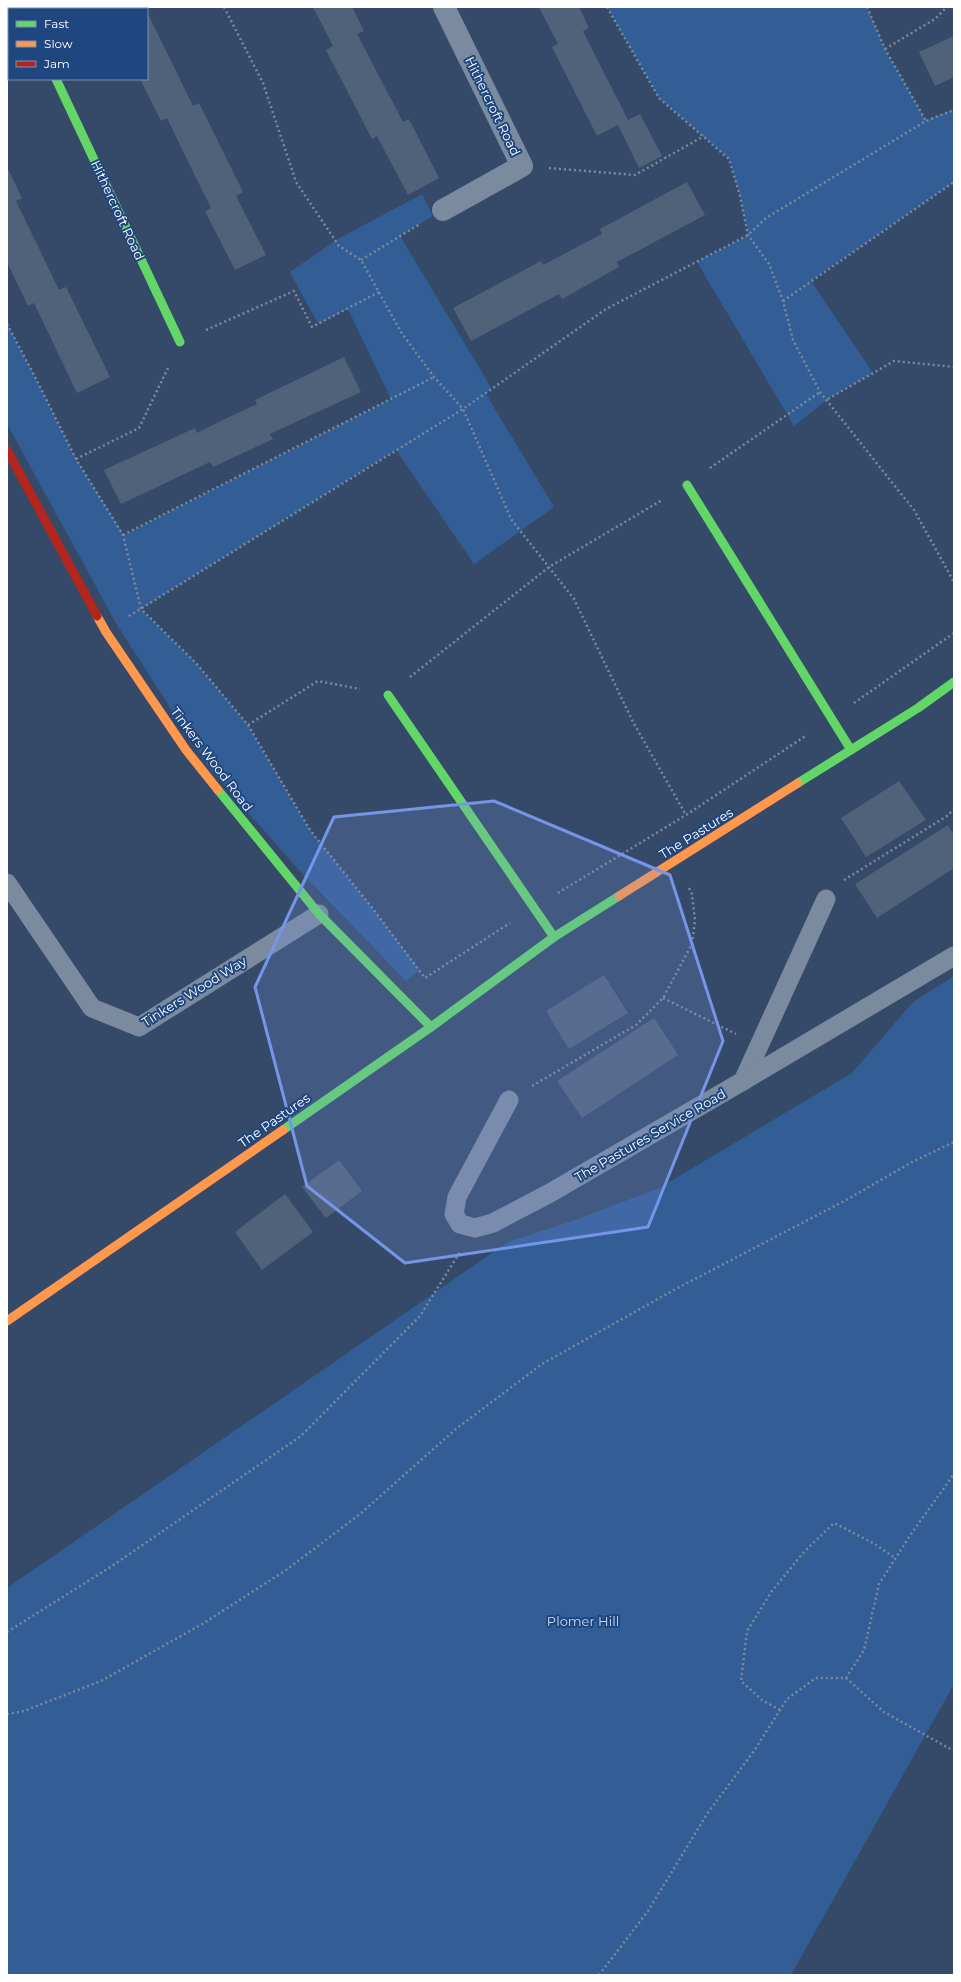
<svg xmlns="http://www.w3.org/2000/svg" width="961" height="1982" viewBox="0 0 961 1982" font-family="Montserrat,sans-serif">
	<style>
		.green { fill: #325d95 }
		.building { fill: #50627a }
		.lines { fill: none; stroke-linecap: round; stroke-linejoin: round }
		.path { stroke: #7a8a9f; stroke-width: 2.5; stroke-dasharray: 2 3; stroke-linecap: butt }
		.lane { stroke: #7a8a9f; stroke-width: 19 }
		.street { stroke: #7a8a9f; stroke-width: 22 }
		.fast { stroke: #63d668; stroke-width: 9 }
		.slow { stroke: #ff974d; stroke-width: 9 }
		.jam { stroke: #b3261e; stroke-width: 9 }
		.marked { fill: #7795e8; fill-opacity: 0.2; stroke: #7795e8; stroke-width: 3; stroke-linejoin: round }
		.labels { text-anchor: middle; stroke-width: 4; stroke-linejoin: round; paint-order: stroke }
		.street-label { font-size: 13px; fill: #fff; stroke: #1f467e }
		.park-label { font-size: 13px; fill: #c7dbf6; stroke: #1f467e }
	</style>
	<rect width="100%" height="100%" fill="#354a68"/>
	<!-- green -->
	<g class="green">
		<polygon points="607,7 867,7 885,49 926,120 954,109 954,182 811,281 873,373 828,399 794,426 697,262 748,235 740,196 729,159 659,98"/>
		<polygon points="422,194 433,216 400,236 492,389 486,394 554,507 474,564 396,450 141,609 196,663 248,725 310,830 373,909 420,970 406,981 296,867 210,769 117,625 7,424 7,324 34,375 76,459 124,535 391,399 348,309 318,324 290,272 336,240"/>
		<polygon points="954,976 954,1684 791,1975 7,1975 7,1588 508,1242 578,1219 659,1188 852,1073 913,1002"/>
	</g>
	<!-- building -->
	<g class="building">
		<polygon points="313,7 352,7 364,31 357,34 403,122 409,119 439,178 408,195 377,136 372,139 341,79 326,50 333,46"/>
		<polygon points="539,7 579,7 589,28 583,31 628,120 640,114 662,156 639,168 618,125 597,136 552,47 558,44"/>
		<polygon points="149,16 193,106 199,103 243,192 236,196 266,255 235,270 205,211 211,208 196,178 167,118 161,121 140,79 147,79 147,17"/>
		<polygon points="954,36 954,77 935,86 919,52"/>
		<polygon points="7,167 22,198 16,201 59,290 66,287 110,377 77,393 34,303 28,306 7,262"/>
		<polygon points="687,182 705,215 617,262 619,267 562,299 559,294 471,341 453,308 541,261 543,265 602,234 600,229"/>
		<polygon points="344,357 361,392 270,434 273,439 213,467 210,462 121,504 104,470 195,428 197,433 227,418 257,404 255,400"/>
		<polygon points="899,781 926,820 866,857 841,818"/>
		<polygon points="948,825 954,835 954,868 877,918 855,884"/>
		<polygon points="604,975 628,1013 569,1049 546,1011"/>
		<polygon points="654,1018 678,1055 582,1118 557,1081"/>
		<polygon points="339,1160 362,1191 326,1218 302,1187"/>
		<polygon points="285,1194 313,1232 262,1270 235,1232"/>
	</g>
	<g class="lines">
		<!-- path -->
		<g class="path">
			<polyline points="224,7 263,83 296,182 339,246 361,260 401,332 434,377 463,409 511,519 574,599 633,722 686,815"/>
			<polyline points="607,7 659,98 729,159 740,196 748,235 769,264 783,301 793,340 820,392 914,510 954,582"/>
			<polyline points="867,7 885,49 926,121"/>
			<polyline points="115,9 122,7"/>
			<polyline points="885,49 935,19 947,7"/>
			<polyline points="7,69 9,68"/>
			<polyline points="549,168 635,175 704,136"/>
			<polyline points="361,260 420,224"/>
			<polyline points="783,301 954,182"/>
			<polyline points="7,324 34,375 76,459 123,535 141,609 196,663 248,725 310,830 373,909 425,978 510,923"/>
			<polyline points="206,330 294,291 312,327 379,292"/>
			<polyline points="828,399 894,361 954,367"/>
			<polyline points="76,459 139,428 168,368"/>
			<polyline points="710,468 820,392"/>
			<polyline points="123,535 434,377"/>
			<polyline points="129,616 463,409 606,309 748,235 766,218 926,121 954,110"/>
			<polyline points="410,677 549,567 662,500"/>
			<polyline points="854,703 954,633"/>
			<polyline points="248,725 318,681 360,689"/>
			<polyline points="844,880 947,816 954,809"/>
			<polyline points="558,893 686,815 807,735"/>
			<polyline points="663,998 736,1034"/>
			<polyline points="532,1086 636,1025 663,998 692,944 695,920 692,894 688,886"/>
			<polyline points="7,1632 112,1566 301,1436 420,1316 460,1252"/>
			<polyline points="846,1678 884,1712 954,1751"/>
			<polyline points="780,1710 762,1700 741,1681 747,1631 772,1591 804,1552 834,1523 873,1543 895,1558"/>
			<polyline points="7,1714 24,1711 101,1681 204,1623 286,1570 359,1515 456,1429 542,1364 672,1291 848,1199 912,1162 954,1142"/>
			<polyline points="599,1975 648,1911 707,1814 754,1751 787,1699 816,1678 846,1678 864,1650 879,1584 911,1534 954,1474"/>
		</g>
		<!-- lane -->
		<g class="lane">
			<polyline points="7,883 92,1008 139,1027 319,914"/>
			<polyline points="743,1081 826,899"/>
			<polyline points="509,1100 457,1197 454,1214 460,1224 475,1228 493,1223 550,1193 743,1081 954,956"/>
		</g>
		<!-- street -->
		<g class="street">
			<polyline points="22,7 23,9"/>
			<polyline points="443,210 522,166 444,7"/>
		</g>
		<!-- fast -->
		<g class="fast">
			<polyline points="56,79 180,342"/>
			<polyline points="687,485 851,750"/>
			<polyline points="388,695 554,937"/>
			<polyline points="798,783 918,708 954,682"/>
			<polyline points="218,790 319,914 431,1027"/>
			<polyline points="283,1130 431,1027 554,937 619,896"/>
		</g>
		<!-- slow -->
		<g class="slow">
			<polyline points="97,616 106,632 186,750 218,790"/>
			<polyline points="619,896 798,783"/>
			<polyline points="7,1321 283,1130"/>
		</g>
		<!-- jam -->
		<polyline class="jam" points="7,450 97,616"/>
	</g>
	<!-- marked area -->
	<path class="marked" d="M494 801 670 875 723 1041 648 1227 405 1263 307 1186 255 987 334 817Z"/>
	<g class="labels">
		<!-- street labels -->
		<g class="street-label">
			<text transform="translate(493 106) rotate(64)" y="5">Hithercroft Road</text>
			<text transform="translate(118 210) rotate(65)" y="5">Hithercroft Road</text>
			<text transform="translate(212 759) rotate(53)" y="5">Tinkers Wood Road</text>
			<text transform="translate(696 833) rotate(-32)" y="5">The Pastures</text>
			<text transform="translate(194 991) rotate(-32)" y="5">Tinkers Wood Way</text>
			<text transform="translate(274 1120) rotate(-35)" y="5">The Pastures</text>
			<text transform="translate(650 1135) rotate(-30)" y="5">The Pastures Service Road</text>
		</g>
		<!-- park labels -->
		<g class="park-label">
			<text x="583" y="1626">Plomer Hill</text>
		</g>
	</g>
	<!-- border -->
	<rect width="961" height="1982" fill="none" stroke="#ffffff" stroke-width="16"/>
	<!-- legend -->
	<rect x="8" y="8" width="140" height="72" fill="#1f467e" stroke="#7990b2"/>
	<rect x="16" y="21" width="20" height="6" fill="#63d668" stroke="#7990b2"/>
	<text x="44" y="28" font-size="12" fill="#ffffff">Fast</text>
	<rect x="16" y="41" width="20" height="6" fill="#ff974d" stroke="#7990b2"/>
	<text x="44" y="48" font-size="12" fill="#ffffff">Slow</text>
	<rect x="16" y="61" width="20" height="6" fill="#b3261e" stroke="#7990b2"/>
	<text x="44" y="68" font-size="12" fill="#ffffff">Jam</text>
</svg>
